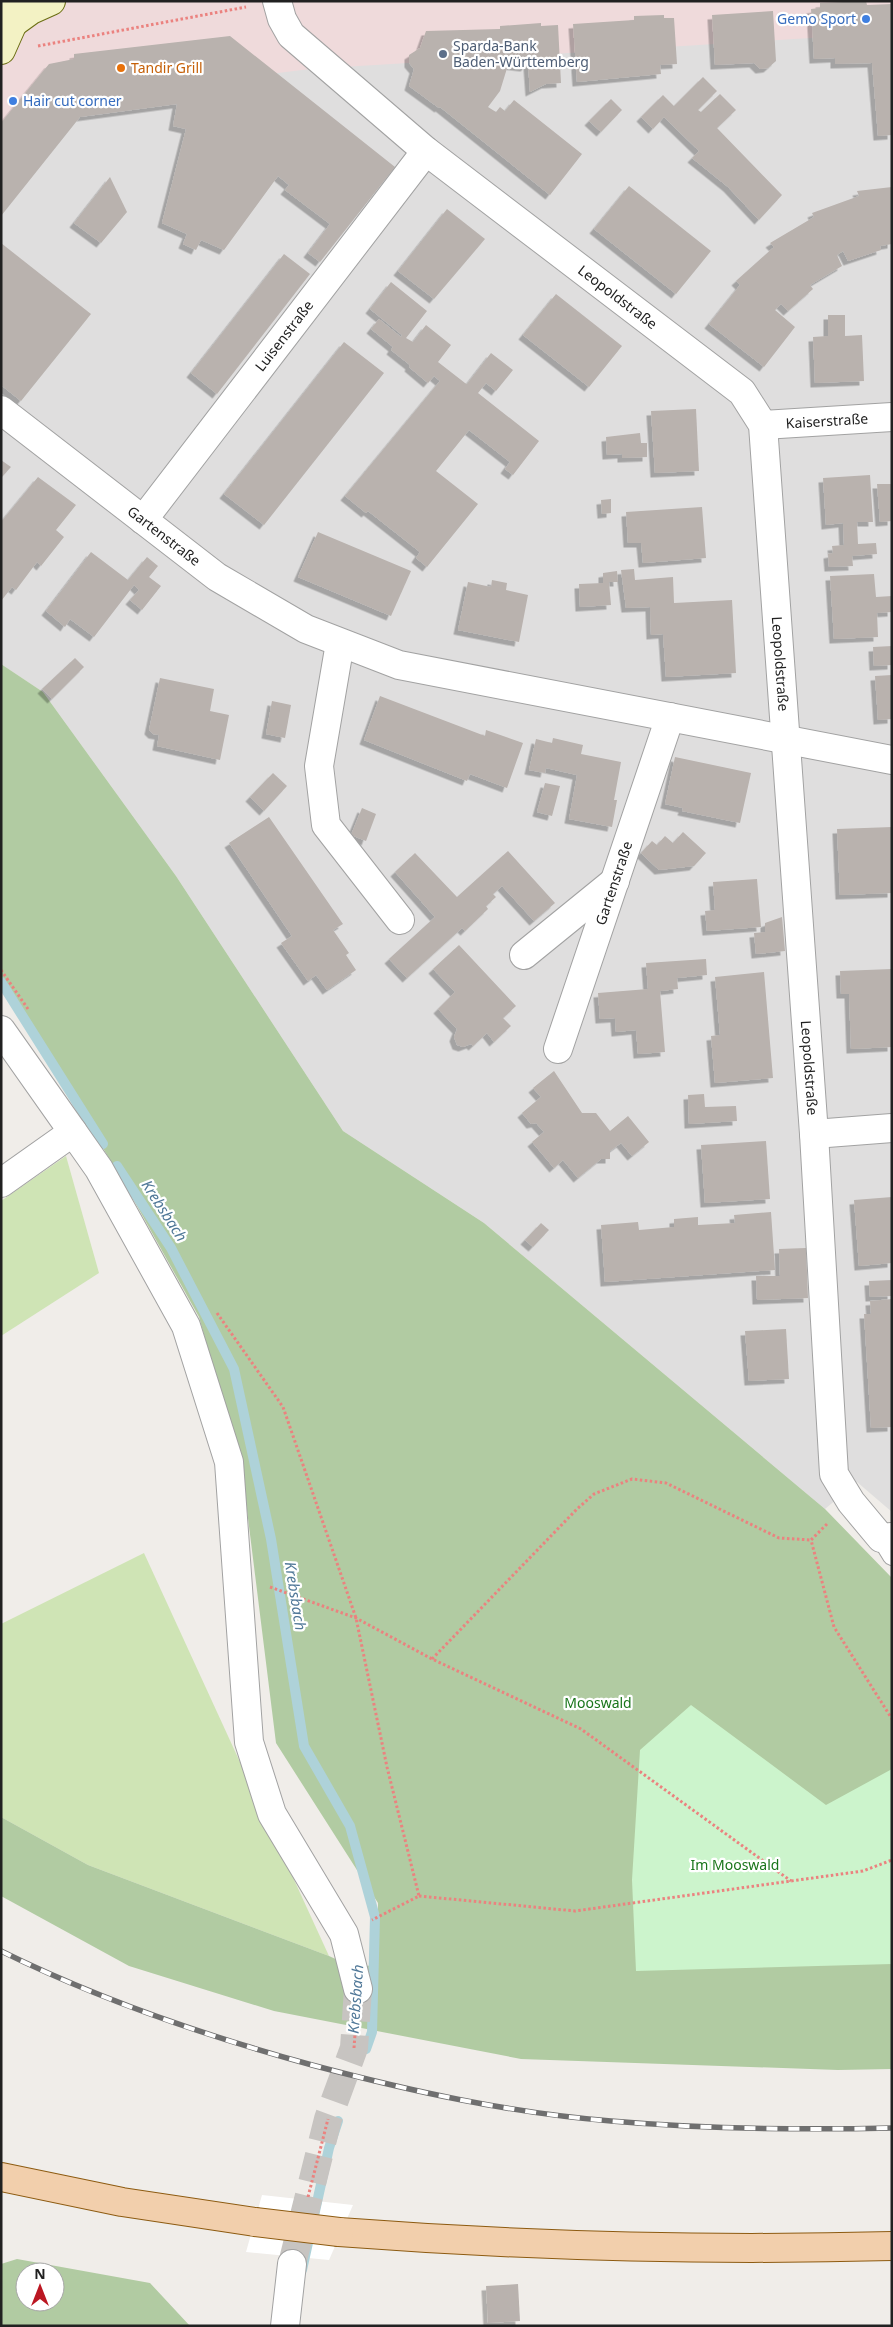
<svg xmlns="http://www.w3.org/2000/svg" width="893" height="2327" viewBox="0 0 893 2327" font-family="'Noto Sans',sans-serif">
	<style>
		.residential { fill: #dfdede }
		.commercial { fill: #efdadb }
		.grass { fill: #cfe4b5 }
		.forest { fill: #b1cba2; fill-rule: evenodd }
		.park { fill: #ccf4cc }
		.pier { fill: #fff }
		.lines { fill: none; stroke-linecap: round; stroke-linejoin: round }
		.stream { stroke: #aed2d9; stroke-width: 10 }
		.building { fill: #b9b2ae; filter: url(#shadow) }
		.street-tunnel { stroke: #c7c4c1; stroke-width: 28; stroke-dasharray: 28 14; stroke-linecap: butt }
		.lane-casing { stroke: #a2a2a2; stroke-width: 20 }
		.street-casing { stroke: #a2a2a2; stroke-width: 30 }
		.secondary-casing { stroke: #6b6e12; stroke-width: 30 }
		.primary-casing { stroke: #8d5b11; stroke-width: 30 }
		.path { stroke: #eb827f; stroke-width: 3; stroke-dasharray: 2.5 2.5; stroke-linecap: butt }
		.lane { stroke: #fff; stroke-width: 18 }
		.street { stroke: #fff; stroke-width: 28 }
		.secondary { stroke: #f3f2c4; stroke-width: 28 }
		.primary { stroke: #f2cfac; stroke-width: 28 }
		.rail-casing { stroke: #6f6f6f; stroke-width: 5.5 }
		.rail { stroke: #fff; stroke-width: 4; stroke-dasharray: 11; stroke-linecap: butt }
		.primary-bridge-casing { stroke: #8d5b11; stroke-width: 30; stroke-linecap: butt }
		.primary-bridge { stroke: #f2cfac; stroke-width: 28 }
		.shop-dot { fill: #3f7fe0; stroke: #fff; stroke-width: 2 }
		.service-dot { fill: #5c6f8a; stroke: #fff; stroke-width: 2 }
		.food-dot { fill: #e8710a; stroke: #fff; stroke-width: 2 }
		.labels { text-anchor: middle; stroke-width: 4.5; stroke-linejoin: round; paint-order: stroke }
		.shop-label { font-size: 14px; fill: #366cbe; stroke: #fff; text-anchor: end }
		.service-label { font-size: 14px; fill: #4e5e75; stroke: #fff; text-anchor: start }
		.food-label { font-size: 14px; fill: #c56008; stroke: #fff; text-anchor: start }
		.street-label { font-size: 14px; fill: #212121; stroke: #fff }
		.park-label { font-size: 14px; fill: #19751a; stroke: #fff }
		.water-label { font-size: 15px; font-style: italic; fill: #507898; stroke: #fff }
	</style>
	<defs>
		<filter id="shadow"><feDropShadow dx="-4.5" dy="4.5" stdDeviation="0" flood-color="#0004"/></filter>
	</defs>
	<rect width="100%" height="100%" fill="#f0ede9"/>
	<!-- residential -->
	<polygon class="residential" points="400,1 892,1 892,1512 857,1482 825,1509 484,1223 343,1131 176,876 43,692 1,664 1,67"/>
	<!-- commercial -->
	<polygon class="commercial" points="1,1 892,1 892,33 310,69 72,99 1,188"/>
	<!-- grass -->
	<g class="grass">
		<polygon points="66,1156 99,1273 1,1336 1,1201"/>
		<polygon points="144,1553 329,1956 88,1865 1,1817 1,1624"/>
	</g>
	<!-- forest -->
	<g class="forest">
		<polygon points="1,664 43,692 176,876 343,1131 484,1223 825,1509 892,1578 892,2069 838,2070 521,2059 274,2011 129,1966 1,1896 1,1817 88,1865 329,1956 355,1968 378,1964 378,1903 276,1743 242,1470 199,1317 127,1188 1,979"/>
		<path d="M17 2259 150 2283 190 2326H1V2264ZM25 2272H55V2302H25Z"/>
	</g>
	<!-- park -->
	<polygon class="park" points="691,1705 826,1805 892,1769 892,1964 636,1971 632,1880 640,1750"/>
	<!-- pier -->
	<polygon class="pier" points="262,2195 353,2205 329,2260 246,2252"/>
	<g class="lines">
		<!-- stream -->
		<g class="stream">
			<polyline points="1,982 103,1144"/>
			<polyline points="117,1166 171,1248 234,1369 271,1539 304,1746 350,1826 375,1917 372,2032 366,2049"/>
			<polyline points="302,2270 329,2148 338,2121"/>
		</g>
	</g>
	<!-- building -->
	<g class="building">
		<polygon points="866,1 867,5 892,4 892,135 878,136 872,63 835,64 835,58 814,59 811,9 820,8 820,3"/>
		<polygon points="773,11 776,61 768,68 760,69 754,63 715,65 712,15"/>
		<polygon points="664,15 664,18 674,18 677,64 660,65 661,74 577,82 573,24 634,20 634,16"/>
		<polygon points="541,23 541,26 558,25 561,83 546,84 530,92 528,64 525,67 508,65 500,91 488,107 496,112 500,107 505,111 514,100 582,154 550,195 440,107 439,108 409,86 414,69 409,63 409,55 420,48 426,31 500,29 500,26"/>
		<polygon points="230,36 395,167 320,262 308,253 330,224 285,190 289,185 278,176 224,250 201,240 196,250 183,244 187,234 162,223 186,129 173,126 177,104 80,117 1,216 1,123 49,64 74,59 74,54"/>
		<polygon points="703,77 717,91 698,110 701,112 720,94 736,110 717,128 782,195 759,220 728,187 692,158 699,151 664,117 653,129 641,117 663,95 674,106"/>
		<polygon points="611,99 622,110 601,132 589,121"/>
		<polygon points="110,177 127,212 101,243 74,223"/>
		<polygon points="629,186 711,251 676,294 594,229"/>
		<polygon points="892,187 892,244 880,246 881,250 848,261 843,251 837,255 842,266 810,285 813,289 788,311 781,304 775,310 795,327 764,367 709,324 740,285 736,281 774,247 770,243 814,217 812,213 859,196 857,191"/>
		<polygon points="447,209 485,239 434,299 398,271"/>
		<polygon points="1,243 91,314 21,401 1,385"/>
		<polygon points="284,254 310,274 217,394 191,373"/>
		<polygon points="391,282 427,311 406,338 413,342 426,325 451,345 438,362 465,383 467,384 491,353 513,370 496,391 486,383 478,393 539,441 513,475 505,469 510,462 469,430 436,471 478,504 427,567 416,558 420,552 368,511 366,513 345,496 440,381 434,376 428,383 409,367 410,365 391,350 393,347 371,329 379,319 401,337 402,335 370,309"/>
		<polygon points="556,294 622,346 589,387 523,335"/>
		<polygon points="828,315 845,315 845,336 862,335 864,381 815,383 813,337 828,336"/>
		<polygon points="344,342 384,373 264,525 224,494"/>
		<polygon points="696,409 699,471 655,473 651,411"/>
		<polygon points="640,433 641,443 647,443 647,457 622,458 622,454 607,455 606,437"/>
		<polygon points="1,460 11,467 1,478"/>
		<polygon points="870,475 873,522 857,522 858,544 876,543 877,554 852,556 853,566 829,567 828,554 833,553 832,546 844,545 843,523 826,525 823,478"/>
		<polygon points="38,477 76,505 56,530 64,537 41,566 37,562 16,590 12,587 1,601 1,522"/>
		<polygon points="877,484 892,484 892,521 880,522"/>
		<polygon points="611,499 611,513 602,514 601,500"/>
		<polygon points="702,507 706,558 643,563 641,543 628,543 626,512"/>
		<polygon points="318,532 411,571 391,616 298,577"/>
		<polygon points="91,552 128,580 147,557 158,566 149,577 161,586 142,610 130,600 139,590 134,585 94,637 70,619 65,627 46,611"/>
		<polygon points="634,569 635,580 673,577 674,603 732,600 736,673 666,677 663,634 651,635 650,607 626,608 621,570"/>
		<polygon points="617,571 618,582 609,582 611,605 580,607 579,584 603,583 603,573"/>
		<polygon points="874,574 876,597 892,596 892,612 877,613 878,637 834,639 830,576"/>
		<polygon points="492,580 507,583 506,590 528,595 519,642 458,630 468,582 491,587"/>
		<polygon points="892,646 892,665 874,666 873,647"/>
		<polygon points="75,658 84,667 52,699 42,689"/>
		<polygon points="892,675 892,719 878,720 875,676"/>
		<polygon points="160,678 214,689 210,711 229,715 220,760 157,746 159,735 153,734 149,730"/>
		<polygon points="380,696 485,736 486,730 523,743 507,788 470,774 467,781 364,740"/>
		<polygon points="272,701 291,705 285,738 266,734"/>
		<polygon points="553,738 583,745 581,754 621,762 614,800 617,800 612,827 569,819 577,775 546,768 545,773 529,770 536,739 552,743"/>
		<polygon points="675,757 751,773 740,823 682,811 683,808 665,804"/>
		<polygon points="273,773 287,786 264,811 250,797"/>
		<polygon points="545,783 560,786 552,816 537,812"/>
		<polygon points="362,808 376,814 366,841 351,835"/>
		<polygon points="269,817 343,924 333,930 349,953 346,955 356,970 327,990 316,975 308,981 281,943 292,936 229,843"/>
		<polygon points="892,827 892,893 840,895 837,829"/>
		<polygon points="683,832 706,853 694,866 659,870 641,853 652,841 657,845 665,836 673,843"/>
		<polygon points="508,851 555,903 534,921 502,886 493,894 496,897 486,906 488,909 465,931 462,928 407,978 389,959 435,917 395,872 415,853 457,897"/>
		<polygon points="757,879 761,927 707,931 705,911 715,910 713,882"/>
		<polygon points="782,917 785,951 756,954 754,933 765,932 765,923"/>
		<polygon points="459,945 516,1006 503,1018 511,1026 494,1042 487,1033 473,1046 471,1044 463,1047 457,1045 454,1037 457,1029 438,1009 455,992 433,969"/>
		<polygon points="706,959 707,975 677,978 678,989 660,991 665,1052 638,1054 636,1030 616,1032 615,1018 600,1019 598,993 648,989 646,963"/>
		<polygon points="892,969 892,1047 851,1049 849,994 841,994 840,971"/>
		<polygon points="764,972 773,1078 715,1083 711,1036 720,1035 715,977"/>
		<polygon points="554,1071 582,1113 596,1113 610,1131 628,1116 649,1142 632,1156 621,1143 610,1151 610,1159 601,1159 578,1178 563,1160 554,1168 532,1142 544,1132 536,1123 531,1124 522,1113 541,1097 533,1088"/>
		<polygon points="704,1094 705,1107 736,1106 737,1121 689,1124 688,1095"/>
		<polygon points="766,1141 770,1199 705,1203 701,1145"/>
		<polygon points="892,1197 892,1263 859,1266 854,1200"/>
		<polygon points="771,1212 775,1270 605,1282 601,1225 638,1222 639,1230 674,1227 674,1219 698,1217 698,1225 735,1223 734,1215"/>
		<polygon points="541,1223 549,1230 533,1247 525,1240"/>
		<polygon points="806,1248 808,1298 757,1300 756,1276 780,1276 779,1249"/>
		<polygon points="892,1280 892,1296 870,1297 869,1281"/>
		<polygon points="892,1299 892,1427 871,1428 864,1314 871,1314 870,1301"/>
		<polygon points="786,1329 789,1379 749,1381 745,1331"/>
		<polygon points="518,2284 520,2321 488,2323 486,2286"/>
	</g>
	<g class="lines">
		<!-- street-tunnel -->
		<polyline class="street-tunnel" points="292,2264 328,2119 354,2048 358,1989"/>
		<defs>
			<polyline id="lane" points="881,1538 892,1556"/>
			<g id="street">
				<path id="s1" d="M277 1 282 19 291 35 426 151 742 392 763 425 814 1134 834 1474 851 1502 881 1538 892 1537"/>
				<path id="s2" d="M1 410 217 577 306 629 399 665 892 760"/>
				<path id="s3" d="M763 425 892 417"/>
				<path id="s4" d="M143 520 426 151"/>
				<polyline points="340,643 319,766 326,825 400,920"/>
				<polyline points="524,955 615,881"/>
				<polyline points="1,1030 73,1132"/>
				<path id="s5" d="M558 1049 670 717"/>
				<polyline points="814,1134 892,1128"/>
				<polyline points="1,1183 73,1132 99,1169 186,1326 229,1462 249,1742 272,1814 344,1934 358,1989"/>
				<polyline points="285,2326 292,2264"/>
			</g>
			<g id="secondary">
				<polyline points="13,23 31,10 51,1"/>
				<polyline points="1,50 13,23 12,1"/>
			</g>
			<g id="primary">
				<polyline points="1,2177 122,2202 255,2222"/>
				<path d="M339 2232C523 2246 707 2251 892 2246"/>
			</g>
		</defs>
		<!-- lane casing -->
		<use href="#lane" class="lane-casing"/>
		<!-- street casing -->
		<use href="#street" class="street-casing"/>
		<!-- secondary casing -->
		<use href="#secondary" class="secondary-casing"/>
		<!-- primary casing -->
		<use href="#primary" class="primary-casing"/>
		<!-- path -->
		<g class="path">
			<polyline points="38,46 246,7"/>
			<polyline points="1,970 28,1009"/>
			<polyline points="217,1313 283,1407 356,1618 387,1767 419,1896 372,1920"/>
			<polyline points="827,1524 811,1540 834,1627 892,1719"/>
			<polyline points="270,1587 356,1618 432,1659 581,1729 791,1881"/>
			<polyline points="432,1659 577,1509 594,1494 632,1479 666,1483 779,1538 811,1540"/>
			<polyline points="419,1896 575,1911 863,1871 892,1860"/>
			<polyline points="354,2048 356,2020"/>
			<polyline points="308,2197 328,2119"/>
		</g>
		<!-- lane -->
		<use href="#lane" class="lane"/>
		<!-- street -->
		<use href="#street" class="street"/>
		<!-- secondary -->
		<use href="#secondary" class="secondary"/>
		<!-- primary -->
		<use href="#primary" class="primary"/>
		<defs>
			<path id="rail" d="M1 1951C100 2000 206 2036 312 2065 410 2091 510 2113 611 2121 704 2129 798 2130 892 2128"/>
		</defs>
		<!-- rail casing -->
		<use href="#rail" class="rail-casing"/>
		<!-- rail -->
		<use href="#rail" class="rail"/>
		<defs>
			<polyline id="primary-bridge" points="255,2222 339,2232"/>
		</defs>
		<!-- primary-bridge casing -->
		<use href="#primary-bridge" class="primary-bridge-casing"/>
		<!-- primary-bridge -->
		<use href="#primary-bridge" class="primary-bridge"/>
	</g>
	<!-- markers -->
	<g class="shop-dot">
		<circle cx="866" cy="19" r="5"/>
		<circle cx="13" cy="101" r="5"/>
	</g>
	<circle class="service-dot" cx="443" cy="54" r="5"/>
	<circle class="food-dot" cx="121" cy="68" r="5"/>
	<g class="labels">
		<!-- shop labels -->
		<g class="shop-label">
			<text x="856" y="24">Gemo Sport</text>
			<text x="23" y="106" text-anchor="start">Hair cut corner</text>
		</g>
		<!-- service labels -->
		<g class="service-label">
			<text x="453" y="51">Sparda-Bank<tspan x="453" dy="16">Baden-Württemberg</tspan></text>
		</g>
		<!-- food labels -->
		<g class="food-label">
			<text x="131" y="73">Tandir Grill</text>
		</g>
		<!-- street labels -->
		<g class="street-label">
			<text dy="5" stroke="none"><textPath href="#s1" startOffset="456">Leopoldstraße</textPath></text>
			<text dy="5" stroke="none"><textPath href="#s4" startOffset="232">Luisenstraße</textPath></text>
			<text dy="5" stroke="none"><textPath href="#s3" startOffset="64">Kaiserstraße</textPath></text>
			<text dy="5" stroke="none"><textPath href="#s2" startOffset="206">Gartenstraße</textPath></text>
			<text dy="5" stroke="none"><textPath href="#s1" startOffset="891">Leopoldstraße</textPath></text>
			<text dy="5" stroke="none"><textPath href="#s5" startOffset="175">Gartenstraße</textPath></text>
			<text dy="5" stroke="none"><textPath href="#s1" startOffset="1296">Leopoldstraße</textPath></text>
		</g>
		<!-- park labels -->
		<g class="park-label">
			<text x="598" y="1708">Mooswald</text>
			<text x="735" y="1870">Im Mooswald</text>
		</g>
		<!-- water labels -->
		<g class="water-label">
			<text transform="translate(164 1211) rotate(57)" y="5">Krebsbach</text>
			<text transform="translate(295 1596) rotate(81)" y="5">Krebsbach</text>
			<text transform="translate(356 1999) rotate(-86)" y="5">Krebsbach</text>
		</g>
	</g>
	<!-- border -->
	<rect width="893" height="2327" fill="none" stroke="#212121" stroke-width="5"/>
	<!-- north arrow -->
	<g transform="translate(40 2287)"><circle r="24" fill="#ffffff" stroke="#a6a6a6"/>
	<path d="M0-4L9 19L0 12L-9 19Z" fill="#bb1722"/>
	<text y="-8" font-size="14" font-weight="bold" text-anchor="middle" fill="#212121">N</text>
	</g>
</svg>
